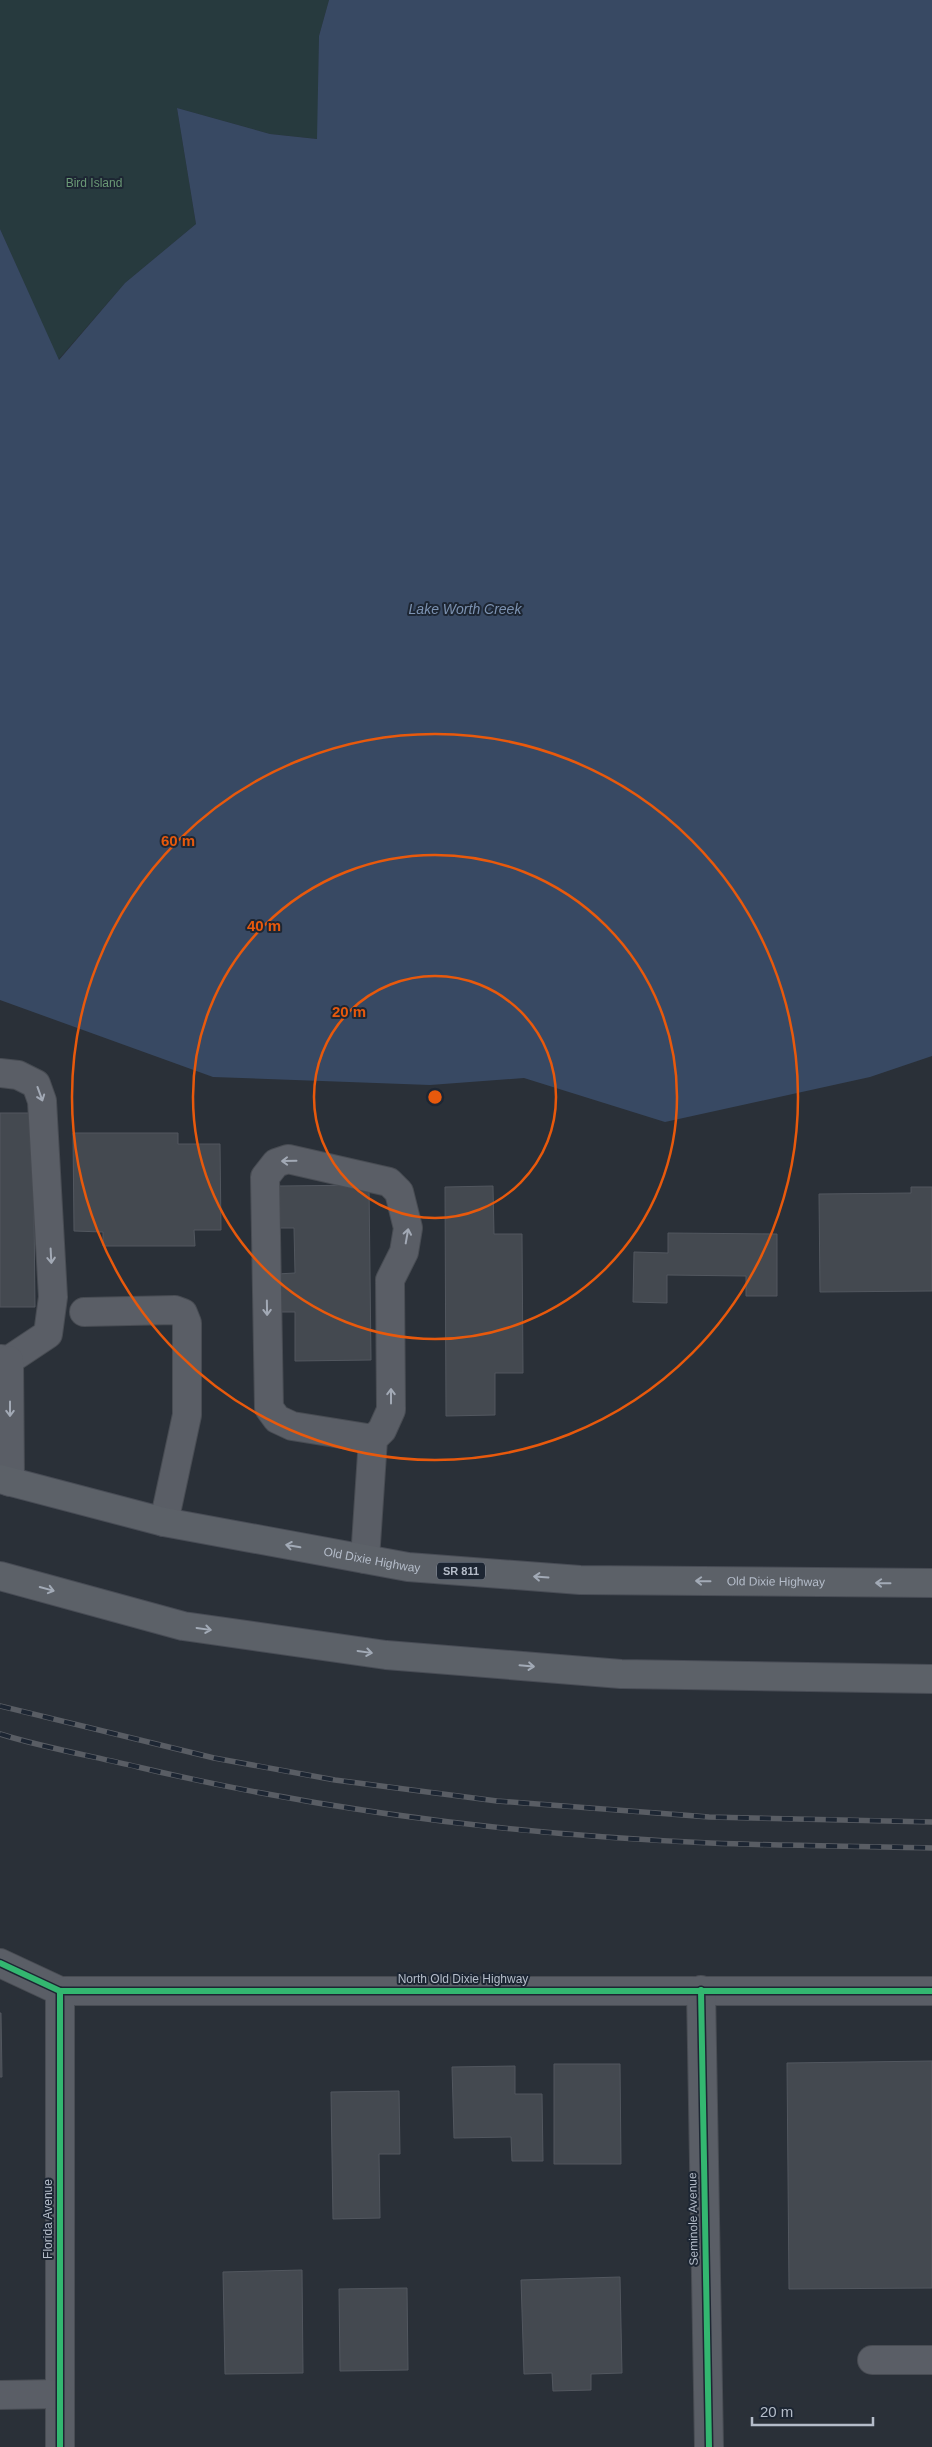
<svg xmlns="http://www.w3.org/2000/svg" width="932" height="2447" viewBox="0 0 932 2447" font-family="Helvetica,sans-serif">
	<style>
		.green { fill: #273a3e }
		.water { fill: #384963 }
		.building { fill: #444950; stroke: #52575f }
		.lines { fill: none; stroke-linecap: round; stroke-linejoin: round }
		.minor-casing { stroke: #484c53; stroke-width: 30 }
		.major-casing { stroke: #484c55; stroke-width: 30 }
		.minor { stroke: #5a5e66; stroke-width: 28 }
		.major { stroke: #5c6168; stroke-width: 28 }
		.rail-casing { stroke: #595d64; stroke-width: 5.5 }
		.rail { stroke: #1d2633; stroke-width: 4; stroke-dasharray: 11; stroke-linecap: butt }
		.cycleway-casing { stroke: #1d2633; stroke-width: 9 }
		.cycleway { stroke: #33b770; stroke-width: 6 }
		.oneway { stroke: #a2a9b5 }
		.oneway2 { stroke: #a2aab6 }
		.ring { fill: none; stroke: #e8590c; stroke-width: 2.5 }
		.labels { text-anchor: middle; stroke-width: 4; stroke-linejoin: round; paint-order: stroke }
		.shield { fill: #1d2633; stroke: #878f9c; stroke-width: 1 }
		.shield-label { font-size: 11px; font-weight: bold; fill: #b4bcc9 }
		.park-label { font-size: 12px; fill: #6b9a76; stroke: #1d2633 }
		.street-label { font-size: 12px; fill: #b4bcc9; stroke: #1d2633 }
		.water-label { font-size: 14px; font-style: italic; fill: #7c92b1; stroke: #1d2633 }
		.centre { fill: #e8590c; stroke: #1d2633; stroke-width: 2.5 }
		.ring-label { font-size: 15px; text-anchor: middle; font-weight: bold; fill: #e8590c; stroke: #1d2633; stroke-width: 4; stroke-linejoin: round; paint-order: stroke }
	</style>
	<rect width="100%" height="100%" fill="#2a3038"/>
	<!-- green -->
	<polygon class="green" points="0,0 329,0 319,36 318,139 270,134 177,108 196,224 125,283 58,360 0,229"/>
	<!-- water -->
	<polygon class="water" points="329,0 932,0 932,1056 870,1077 665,1122 524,1078 430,1085 213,1077 0,1000 0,229 59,360 125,283 196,224 177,108 270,134 317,139 319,36"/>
	<!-- building -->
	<g class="building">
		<polygon points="0,1113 33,1113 35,1307 0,1307"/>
		<polygon points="73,1133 178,1133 178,1144 220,1144 221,1230 194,1230 195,1246 103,1246 103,1232 74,1231"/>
		<polygon points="369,1185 371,1360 295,1361 295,1312 278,1312 277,1274 295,1273 294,1228 279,1228 279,1186"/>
		<polygon points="493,1186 494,1234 522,1234 523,1373 495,1373 495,1415 446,1416 445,1187"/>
		<polygon points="911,1187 932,1187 932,1291 820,1292 819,1194 911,1193"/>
		<polygon points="668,1233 777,1234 777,1296 746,1296 746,1276 667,1275 667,1303 633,1302 634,1252 668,1253"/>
		<polygon points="0,2013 1,2013 2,2077 0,2077"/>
		<polygon points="932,2061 932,2288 789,2289 787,2063"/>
		<polygon points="554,2064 620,2064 621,2164 554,2164"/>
		<polygon points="515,2066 515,2094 542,2094 543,2161 512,2161 511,2137 454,2138 452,2067"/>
		<polygon points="399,2091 400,2154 379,2154 380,2218 333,2219 331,2092"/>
		<polygon points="302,2270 303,2373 225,2374 223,2272"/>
		<polygon points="620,2277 622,2373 591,2374 591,2390 553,2391 552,2373 524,2374 521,2280"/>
		<polygon points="407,2288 408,2370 340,2371 339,2289"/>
	</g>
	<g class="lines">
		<defs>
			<g id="minor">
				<polyline points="0,1073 18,1075 36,1084 42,1101 53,1297 48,1334 9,1360 0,1359"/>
				<polyline points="84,1312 175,1310 183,1313 187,1323 187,1415 164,1522"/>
				<polyline points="9,1360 10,1482"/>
				<polyline points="365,1559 373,1439 382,1430 391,1410 390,1280 404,1252 408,1228 399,1192 389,1182 288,1159 276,1163 265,1177 269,1408 277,1419 292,1426 373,1439"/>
				<polyline points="0,1963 60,1991 932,1991"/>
				<polyline points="701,1990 709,2447"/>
				<polyline points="60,1991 60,2447"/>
				<polyline points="872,2360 932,2360"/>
				<polyline points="0,2395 58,2394"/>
			</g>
			<g id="major">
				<path id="s1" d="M0 1479 164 1522 408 1567 580 1580 932 1583"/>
				<polyline points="0,1576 183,1626 386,1655 621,1674 932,1679"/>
			</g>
		</defs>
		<!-- minor casing -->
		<use href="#minor" class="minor-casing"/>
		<!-- major casing -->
		<use href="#major" class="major-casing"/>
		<!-- minor -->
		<use href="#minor" class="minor"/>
		<!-- major -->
		<use href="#major" class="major"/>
		<defs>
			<g id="rail">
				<polyline points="0,1706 214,1758 335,1780 497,1801 709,1817 932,1822"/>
				<path d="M0 1734C45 1748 92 1756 138 1767 325 1811 517 1835 710 1843 784 1846 858 1846 932 1848"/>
			</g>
		</defs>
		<!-- rail casing -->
		<use href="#rail" class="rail-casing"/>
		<!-- rail -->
		<use href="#rail" class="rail"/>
		<defs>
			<g id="cycleway">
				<polyline points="0,1963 60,1991 932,1991"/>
				<polyline points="701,1990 709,2447"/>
				<polyline points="60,1991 60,2447"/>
			</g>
		</defs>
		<!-- cycleway casing -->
		<use href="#cycleway" class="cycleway-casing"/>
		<!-- cycleway -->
		<use href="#cycleway" class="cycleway"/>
	</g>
	<!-- one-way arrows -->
	<defs><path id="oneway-shaft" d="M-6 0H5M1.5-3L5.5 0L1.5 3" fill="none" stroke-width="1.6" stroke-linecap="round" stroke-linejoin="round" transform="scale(1.25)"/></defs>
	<g class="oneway">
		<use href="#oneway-shaft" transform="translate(40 1094) rotate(70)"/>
		<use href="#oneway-shaft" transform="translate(289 1161) rotate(179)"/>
		<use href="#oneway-shaft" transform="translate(407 1236) rotate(-80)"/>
		<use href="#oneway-shaft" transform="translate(51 1256) rotate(87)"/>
		<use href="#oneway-shaft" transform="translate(267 1308) rotate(89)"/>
		<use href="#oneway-shaft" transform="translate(391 1396) rotate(-90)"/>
		<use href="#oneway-shaft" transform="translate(10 1409) rotate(90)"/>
	</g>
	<g class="oneway2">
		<use href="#oneway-shaft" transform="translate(293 1546) rotate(-170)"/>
		<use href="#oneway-shaft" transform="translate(541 1577) rotate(-176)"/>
		<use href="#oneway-shaft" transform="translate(703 1581) rotate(-179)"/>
		<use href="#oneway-shaft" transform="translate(883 1583) rotate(-179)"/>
		<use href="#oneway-shaft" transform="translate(47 1589) rotate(15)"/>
		<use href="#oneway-shaft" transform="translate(204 1629) rotate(8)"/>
		<use href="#oneway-shaft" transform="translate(365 1652) rotate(8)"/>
		<use href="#oneway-shaft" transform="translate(527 1666) rotate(5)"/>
	</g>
	<!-- distance rings -->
	<g class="ring">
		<circle cx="435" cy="1097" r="121"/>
		<circle cx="435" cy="1097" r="242"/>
		<circle cx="435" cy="1097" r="363"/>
	</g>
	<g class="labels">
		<!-- shield labels -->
		<rect class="shield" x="437" y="1562.5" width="48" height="17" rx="4"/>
		<g class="shield-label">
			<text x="461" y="1575">SR 811</text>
		</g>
		<!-- park labels -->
		<g class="park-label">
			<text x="94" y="187">Bird Island</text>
		</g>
		<!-- street labels -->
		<g class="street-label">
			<text dy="4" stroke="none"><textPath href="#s1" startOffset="381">Old Dixie Highway</textPath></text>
			<text dy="4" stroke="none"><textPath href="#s1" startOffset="786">Old Dixie Highway</textPath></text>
			<text x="463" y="1983">North Old Dixie Highway</text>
			<text transform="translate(48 2219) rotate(-90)" y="4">Florida Avenue</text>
			<text transform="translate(693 2219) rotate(-91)" y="4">Seminole Avenue</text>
		</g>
		<!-- water labels -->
		<g class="water-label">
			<text x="465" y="614">Lake Worth Creek</text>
		</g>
	</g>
	<circle cx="435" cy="1097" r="8" class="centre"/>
	<g class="ring-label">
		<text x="178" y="846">60 m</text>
		<text x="264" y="931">40 m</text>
		<text x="349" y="1017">20 m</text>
	</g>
	<!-- scale -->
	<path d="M752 2417v8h121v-8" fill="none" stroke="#b4bcc9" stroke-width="2.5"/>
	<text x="760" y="2417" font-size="15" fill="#b4bcc9" stroke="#1d2633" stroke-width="4" paint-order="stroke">20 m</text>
</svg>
